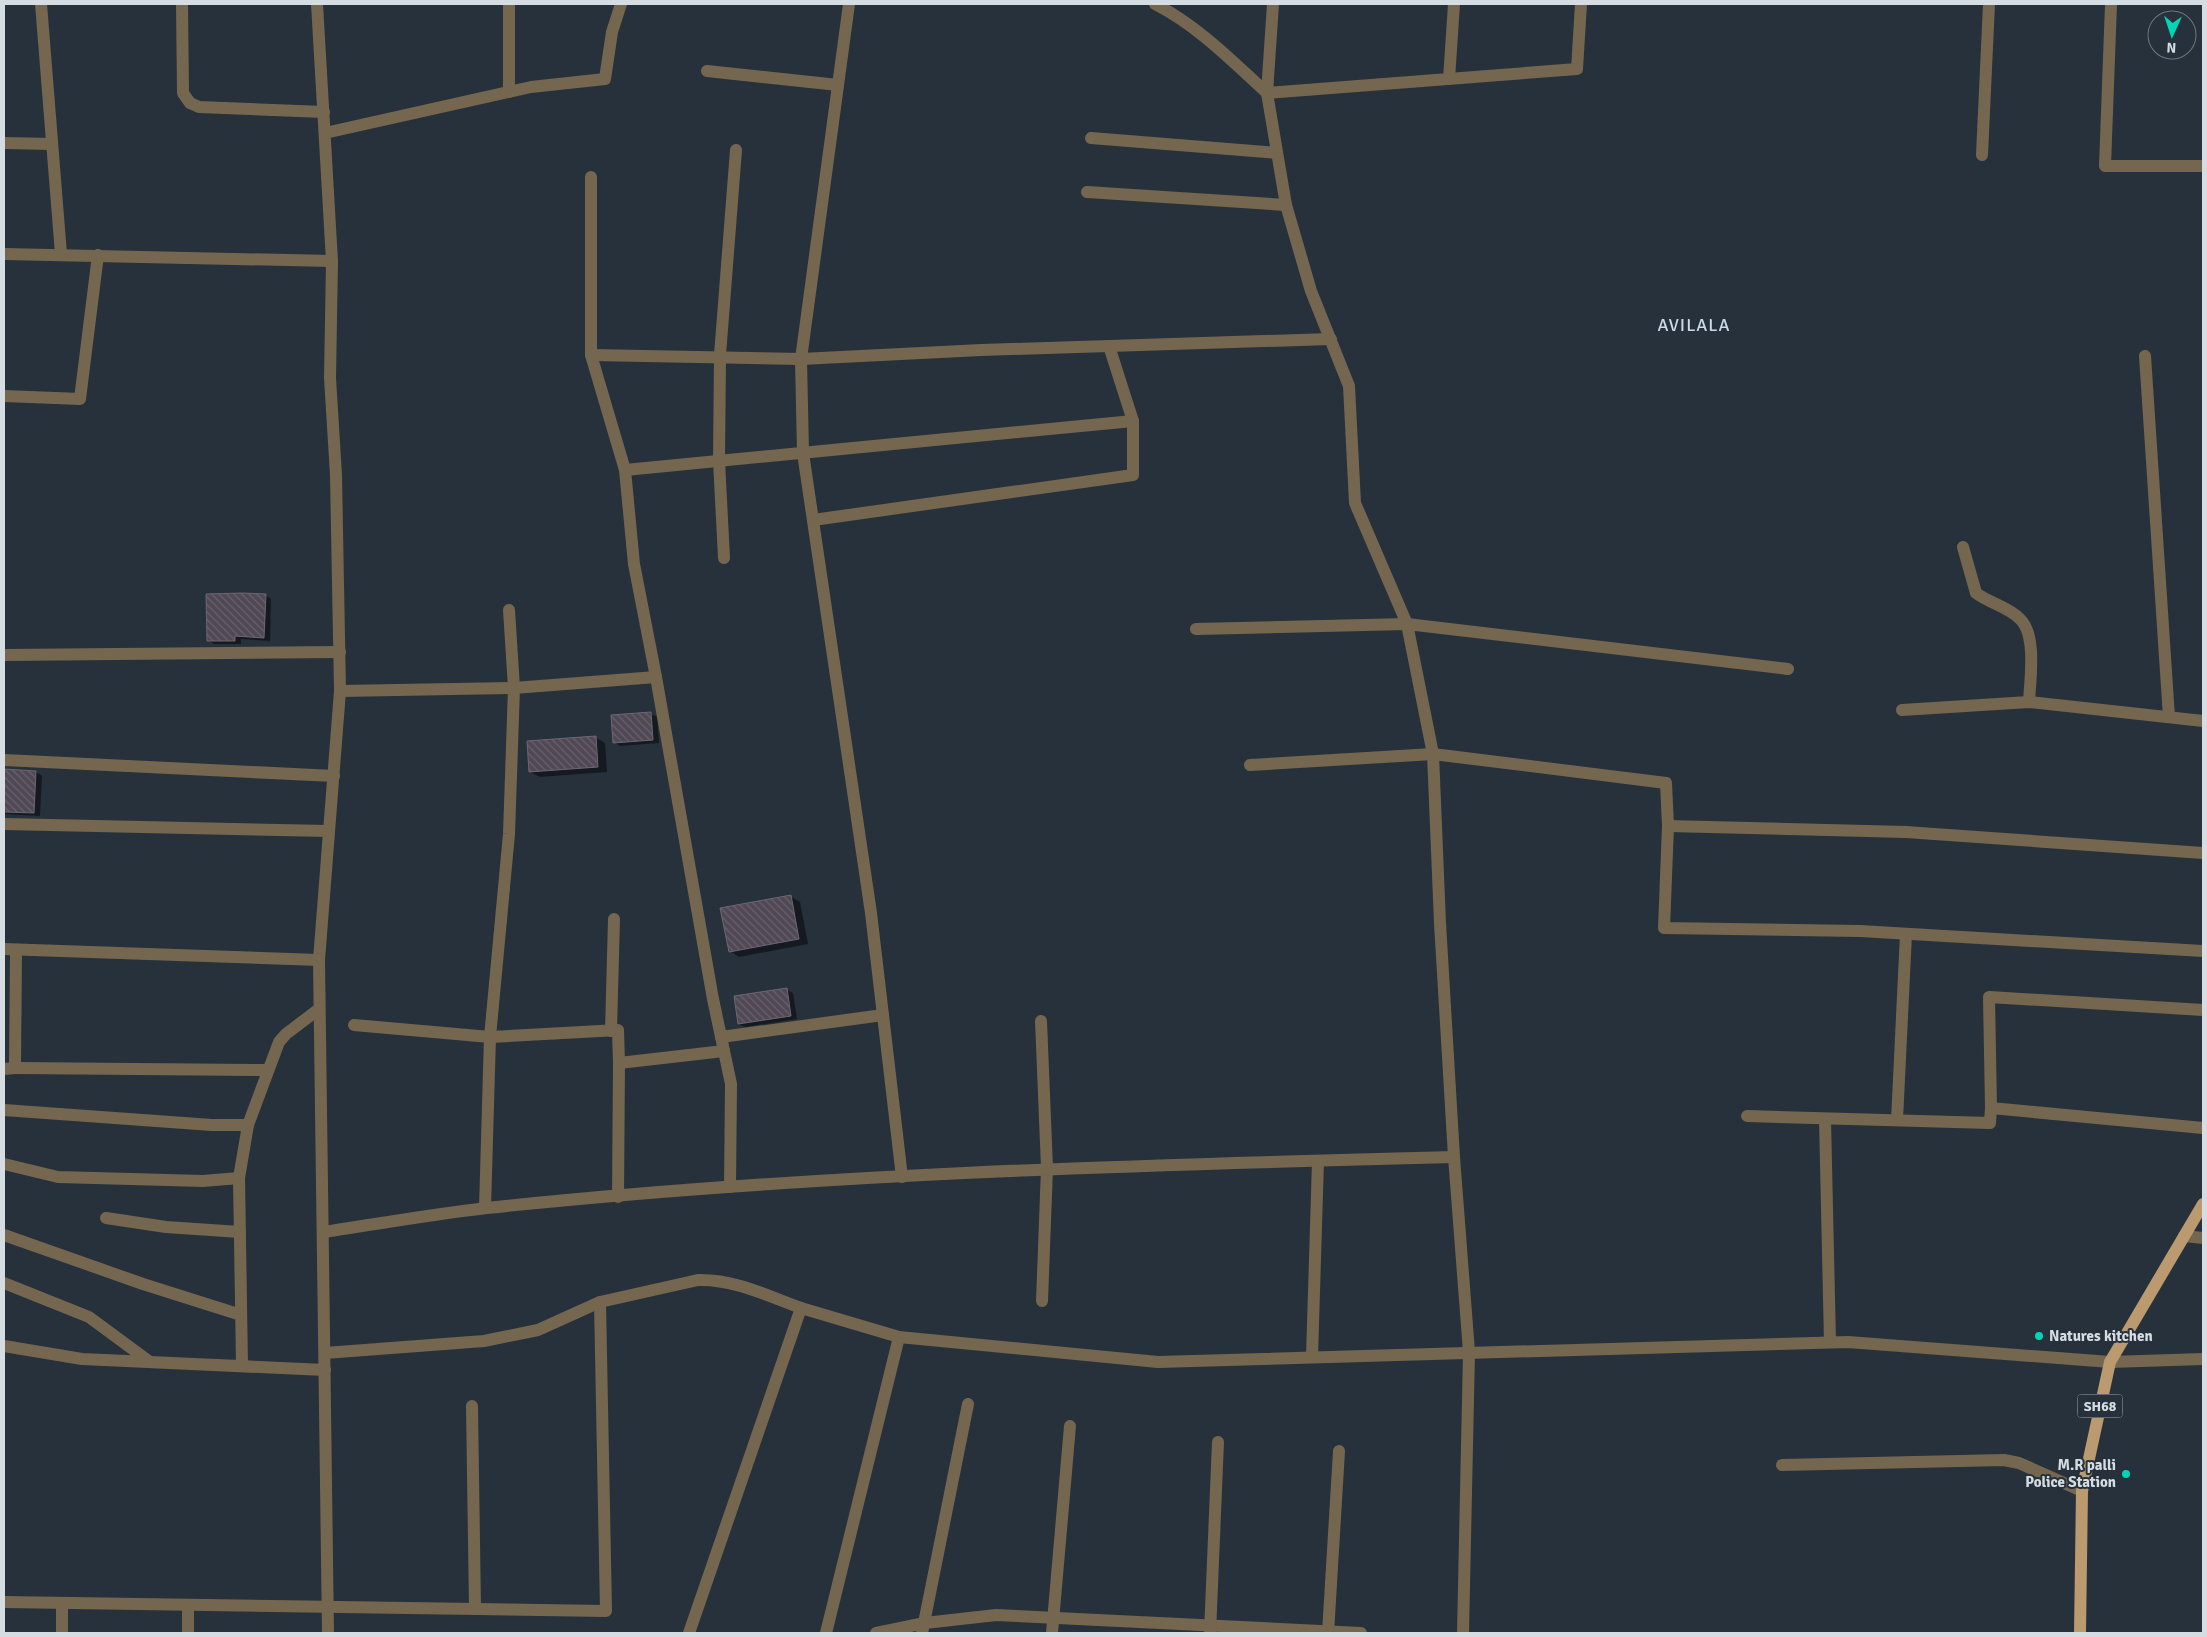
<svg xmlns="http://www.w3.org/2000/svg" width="2207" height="1637" viewBox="0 0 2207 1637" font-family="Signika,sans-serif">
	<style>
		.shadow { fill: #0007 }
		.building { fill: url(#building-back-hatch); stroke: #6e6674 }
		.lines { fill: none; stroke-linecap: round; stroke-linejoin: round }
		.minor { stroke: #756650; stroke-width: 12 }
		.tertiary { stroke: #756650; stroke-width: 12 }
		.primary { stroke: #ba9a6e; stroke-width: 12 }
		.poi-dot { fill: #00d5b7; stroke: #26313c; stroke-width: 2 }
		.labels { text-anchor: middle; stroke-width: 4; stroke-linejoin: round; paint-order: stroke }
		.shield { fill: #26313c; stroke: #a0a9b1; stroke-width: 1 }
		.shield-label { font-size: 14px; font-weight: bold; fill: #d5dde3 }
		.poi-label { font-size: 15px; font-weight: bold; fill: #d5dde3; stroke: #26313c; text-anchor: start }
		.quarter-label { font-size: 18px; letter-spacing: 1px; fill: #cddbe9; stroke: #26313c }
	</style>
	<defs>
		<pattern id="building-back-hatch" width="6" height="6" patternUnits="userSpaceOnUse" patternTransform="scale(1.25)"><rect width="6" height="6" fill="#504855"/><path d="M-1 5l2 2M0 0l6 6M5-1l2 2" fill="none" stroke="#68626d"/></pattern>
	</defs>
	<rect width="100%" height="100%" fill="#26313c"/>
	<!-- shadow -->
	<g class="shadow">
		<polygon points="265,595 271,599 270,641 241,639 241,644 214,644 208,640"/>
		<polygon points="651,714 657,717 659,743 620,746 614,742"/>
		<polygon points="595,737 605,743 607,772 540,777 530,772"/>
		<polygon points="4,770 36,772 42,776 40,816 4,814"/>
		<polygon points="791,897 800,902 808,944 739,957 730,951"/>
		<polygon points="787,990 793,993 797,1019 745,1027 739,1024"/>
	</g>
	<!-- building -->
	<g class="building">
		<polygon points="242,593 266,594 264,638 235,636 235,641 207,641 206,594"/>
		<polygon points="651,712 653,740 613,743 611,715"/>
		<polygon points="596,736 598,767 529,772 527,741"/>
		<polygon points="4,769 36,771 34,813 4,812"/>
		<polygon points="791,895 799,939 729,952 720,908"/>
		<polygon points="787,988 791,1016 738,1024 734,996"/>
	</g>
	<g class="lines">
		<!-- minor -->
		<g class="minor">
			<polyline points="41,4 61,254"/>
			<polyline points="182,4 183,93 190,103 199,107 324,112"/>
			<polyline points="317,4 332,261 330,378 336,475 340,691 319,960 328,1633"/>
			<polyline points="509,4 509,92"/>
			<polyline points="849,4 801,359 803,453 871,913 902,1177"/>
			<path d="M1155 4C1198 26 1232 61 1267 93L1577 69 1581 4"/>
			<polyline points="1273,4 1267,93 1286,205 1311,291 1349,386 1355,503 1407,624 1433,754 1440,923 1454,1157 1469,1352 1463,1633"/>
			<polyline points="2111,4 2105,166 2203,166"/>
			<polyline points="707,71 838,85"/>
			<polyline points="1449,79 1454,4"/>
			<polyline points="325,133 531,87 605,79 612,32 621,4"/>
			<polyline points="1091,138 1277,153"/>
			<polyline points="4,143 52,144"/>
			<polyline points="1982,155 1989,4"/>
			<polyline points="591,177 591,355 625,470 634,564 656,677 713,999 731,1084 730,1187"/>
			<polyline points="1087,192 1286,205"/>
			<polyline points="4,254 332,261"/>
			<polyline points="591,355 801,359 981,350 1331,339"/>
			<polyline points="2145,356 2169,717"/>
			<polyline points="4,396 80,399 98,255"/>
			<polyline points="625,470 1133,421 1109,346"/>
			<polyline points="813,520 1133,475 1133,421"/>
			<path d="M1963 547 1976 593C1989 603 2009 607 2020 619 2037 635 2030 680 2029 702"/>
			<polyline points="724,558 719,461 720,355 736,150"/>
			<polyline points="1196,629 1407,624 1788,669"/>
			<polyline points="4,655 340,652"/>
			<polyline points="340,691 514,688 656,677"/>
			<polyline points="1902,710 2029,702 2203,721"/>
			<polyline points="4,760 334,776"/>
			<polyline points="1250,765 1433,754 1666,783 1668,826 1664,928 1860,931 2203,951"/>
			<polyline points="4,824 329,831"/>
			<polyline points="1668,826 1906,832 2203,853"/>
			<polyline points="4,949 319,960"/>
			<polyline points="2203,1010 1989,997 1991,1108 2203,1128"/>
			<polyline points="1041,1021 1047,1168 1042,1301"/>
			<polyline points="354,1025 490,1037 618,1030 619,1063 724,1051"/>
			<polyline points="611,1031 614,919"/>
			<polyline points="721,1037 883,1015"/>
			<polyline points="15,1068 268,1070"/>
			<polyline points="4,1069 15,1068 16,950"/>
			<polyline points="4,1110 212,1125 248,1125"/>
			<polyline points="1747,1116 1990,1123 1991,1108"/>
			<polyline points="1825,1119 1830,1342"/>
			<polyline points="1897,1120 1906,934"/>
			<polyline points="4,1164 58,1177 203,1181 239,1178"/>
			<polyline points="618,1197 619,1063"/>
			<polyline points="485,1208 490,1037 509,834 514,688 509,610"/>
			<polyline points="106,1218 166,1227 240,1232"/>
			<path d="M324 1232C378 1224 433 1214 487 1208 808 1174 1131 1165 1454 1157"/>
			<polyline points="4,1235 143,1284 241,1315"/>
			<polyline points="2184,1236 2203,1238"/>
			<polyline points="4,1283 89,1317 150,1362"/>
			<polyline points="4,1346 82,1359 325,1370"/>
			<path d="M325 1353 484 1341 538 1330 600 1302 698 1280C734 1279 768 1296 801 1308L689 1633"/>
			<polyline points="1312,1357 1318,1161"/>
			<polyline points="242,1365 239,1178 248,1125 279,1042 286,1034 319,1009"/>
			<polyline points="472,1406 475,1609"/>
			<polyline points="1782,1465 2004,1460 2019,1463 2082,1491"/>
			<polyline points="4,1602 606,1611 600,1302"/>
			<polyline points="62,1603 62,1633"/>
			<polyline points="188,1605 188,1633"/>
			<polyline points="826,1633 899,1337"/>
			<polyline points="876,1633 925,1623 996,1615 1361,1633"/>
			<polyline points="922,1633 968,1404"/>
			<polyline points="1052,1633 1070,1426"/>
			<polyline points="1210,1633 1218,1442"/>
			<polyline points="1328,1633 1339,1451"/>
		</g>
		<!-- tertiary -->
		<polyline class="tertiary" points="801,1308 899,1337 1158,1362 1848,1342 2110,1362 2203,1359"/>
		<!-- primary -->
		<polyline class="primary" points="2080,1633 2082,1491 2110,1362 2203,1204"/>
	</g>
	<!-- markers -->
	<g class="poi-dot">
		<circle cx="2039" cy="1336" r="5"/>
		<circle cx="2126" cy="1474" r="5"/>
	</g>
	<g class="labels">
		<!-- shield labels -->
		<rect class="shield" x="2077.5" y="1394.5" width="45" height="23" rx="4"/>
		<g class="shield-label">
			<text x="2100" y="1411">SH68</text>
		</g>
		<!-- poi labels -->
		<g class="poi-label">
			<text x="2049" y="1341">Natures kitchen</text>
			<text x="2116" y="1470" text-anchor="end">M.R palli<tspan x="2116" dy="17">Police Station</tspan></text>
		</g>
		<!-- quarter labels -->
		<g class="quarter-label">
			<text x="1694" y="331">AVILALA</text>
		</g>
	</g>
	<!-- border -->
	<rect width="2207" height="1637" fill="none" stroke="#d5dde3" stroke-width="10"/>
	<!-- north arrow -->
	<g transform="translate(2172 35) rotate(183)"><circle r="24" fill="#26313c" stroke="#6c767f"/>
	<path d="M0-4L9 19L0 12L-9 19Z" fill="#00d5b7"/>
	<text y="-8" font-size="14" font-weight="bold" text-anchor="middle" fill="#d5dde3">N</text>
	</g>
</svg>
